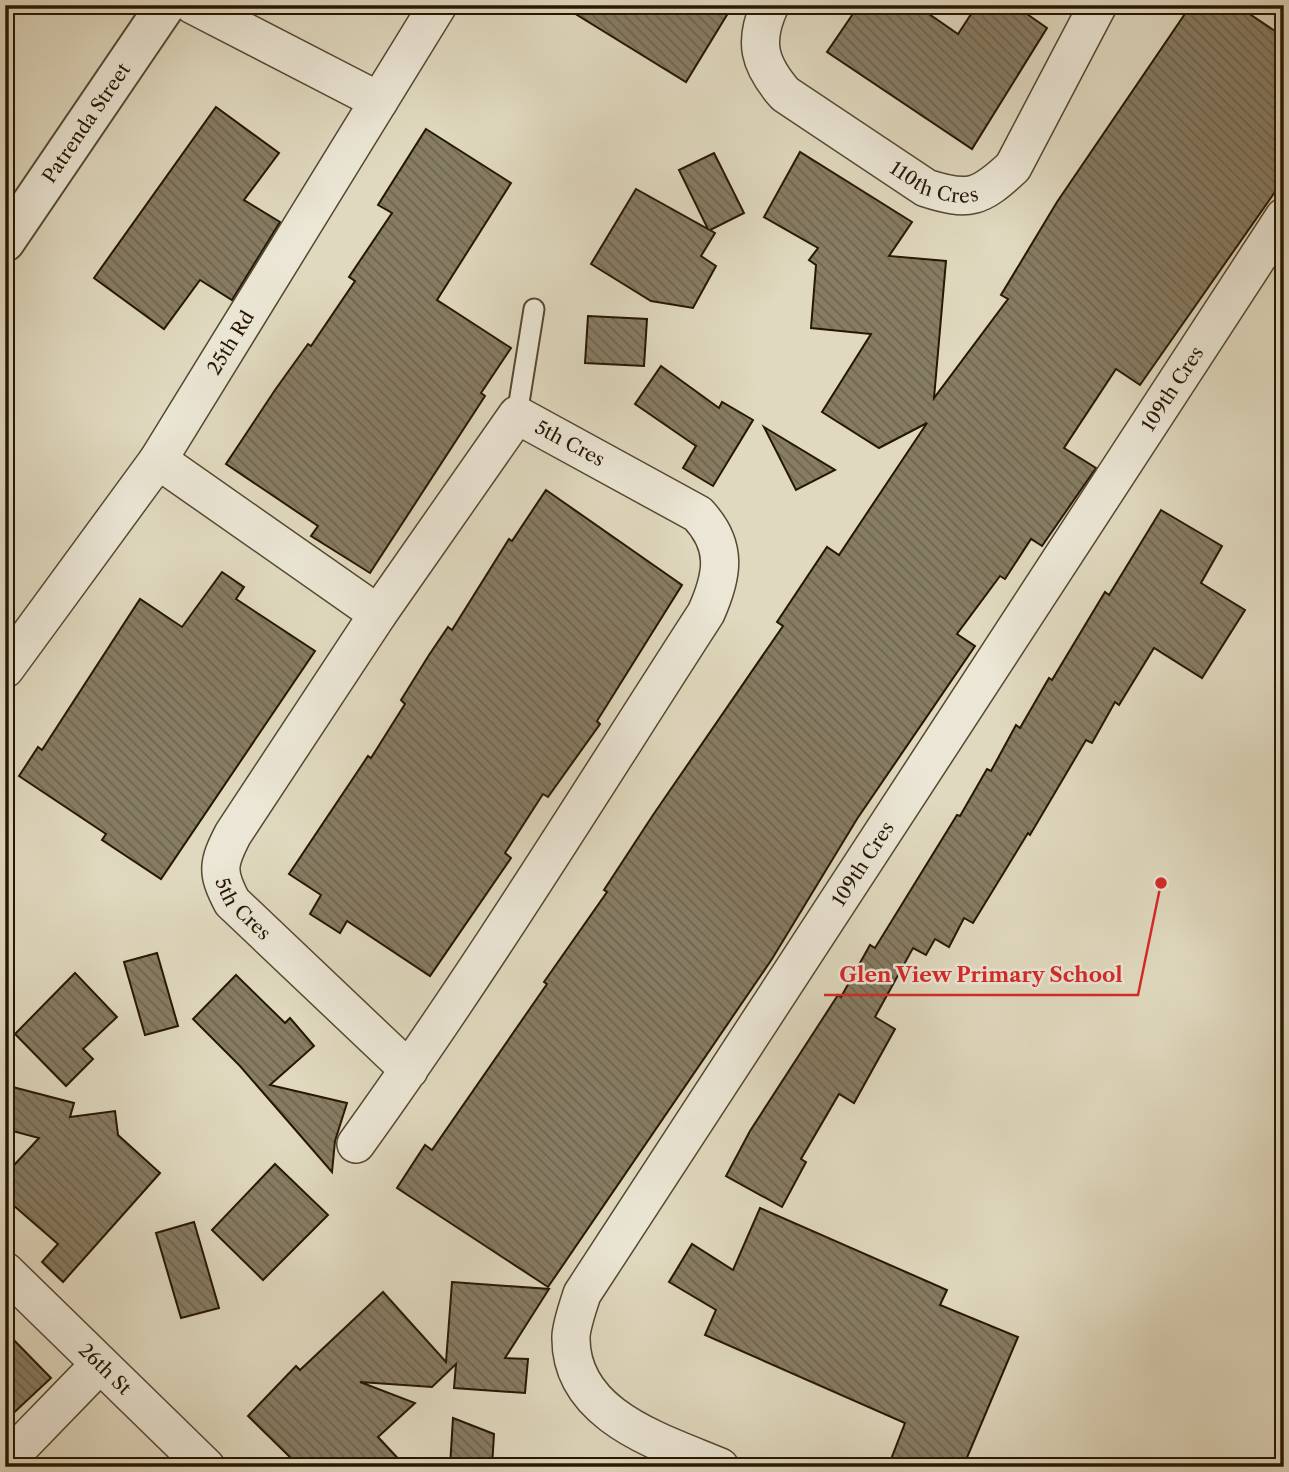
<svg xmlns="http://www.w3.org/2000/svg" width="1289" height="1472" viewBox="0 0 1289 1472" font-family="'Libre Caslon Text',serif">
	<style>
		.building { fill: url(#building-back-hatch); stroke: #271702; stroke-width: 2 }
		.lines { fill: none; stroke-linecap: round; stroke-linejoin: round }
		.service-casing { stroke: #554831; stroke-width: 23 }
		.minor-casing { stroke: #554831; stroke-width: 40 }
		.tertiary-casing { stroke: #554831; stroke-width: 42 }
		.service { stroke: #ebe6d5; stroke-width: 19 }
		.minor { stroke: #ebe6d5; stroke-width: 37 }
		.tertiary { stroke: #ebe6d5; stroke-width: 38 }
		.labels { text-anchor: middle; stroke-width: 5; stroke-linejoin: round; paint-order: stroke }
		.street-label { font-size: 19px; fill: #271702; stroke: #ebe6d5 }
		.leader { fill: none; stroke: #d62828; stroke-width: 2.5 }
		.callout-dot { fill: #d62828; stroke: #ebe6d5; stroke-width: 2.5 }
		.callout-label { font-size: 21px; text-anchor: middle; font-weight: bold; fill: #d62828; stroke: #ebe6d5; stroke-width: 5; stroke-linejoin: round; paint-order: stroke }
	</style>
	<defs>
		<pattern id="building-back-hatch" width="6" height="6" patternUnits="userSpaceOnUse" patternTransform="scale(1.75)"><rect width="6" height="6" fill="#877c64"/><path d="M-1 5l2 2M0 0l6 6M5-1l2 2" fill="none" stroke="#6e6550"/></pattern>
	</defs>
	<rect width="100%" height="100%" fill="#e0d9bf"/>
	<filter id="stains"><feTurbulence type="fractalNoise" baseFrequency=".00286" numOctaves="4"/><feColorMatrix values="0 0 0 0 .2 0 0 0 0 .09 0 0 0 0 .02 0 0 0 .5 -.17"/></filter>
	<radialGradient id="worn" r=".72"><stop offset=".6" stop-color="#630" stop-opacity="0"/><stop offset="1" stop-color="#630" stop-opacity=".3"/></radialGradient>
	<!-- building -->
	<g class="building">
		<polygon points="561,5 733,5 686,82"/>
		<polygon points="859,5 916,5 958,34 977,5 1014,5 1047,28 972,149 827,52"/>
		<polygon points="1191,5 1236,5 1284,37 1284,179 1140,385 1116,369 1064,448 1096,468 1042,546 1031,539 1005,579 1000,576 957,634 975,646 857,819 772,959 548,1287 397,1188 425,1145 432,1150 547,984 544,982 607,892 604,890 653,815 783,626 777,622 827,547 839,555 927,423 879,448 822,412 871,334 811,328 816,265 809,260 818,248 764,217 800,152 912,222 889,256 946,261 934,398 1008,299 1001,295 1057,202"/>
		<polygon points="216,107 279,153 244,200 280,222 232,300 200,280 164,329 94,278"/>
		<polygon points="426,129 511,183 437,300 511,348 481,393 485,396 370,573 311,536 318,526 226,464 275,390 308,344 311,346 355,281 349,277 392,213 378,205"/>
		<polygon points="714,153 744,213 710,230 715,233 701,256 716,266 693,308 651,301 591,264 636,189 708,229 679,170"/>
		<polygon points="588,316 647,319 644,366 585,363"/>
		<polygon points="661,366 719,408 722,402 753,420 713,486 683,468 696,446 635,404"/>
		<polygon points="764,427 835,470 796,490"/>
		<polygon points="546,490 682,585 597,721 600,724 548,797 543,794 505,853 511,858 430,976 347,921 340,933 310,914 321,895 289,874 368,756 371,758 405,704 401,700 429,655 448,627 452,630 509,539 512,541"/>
		<polygon points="1161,510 1222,546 1201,583 1245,610 1202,678 1154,648 1119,705 1115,702 1092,743 1086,740 1030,835 1028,833 973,923 964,918 949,947 935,939 926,955 913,948 875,1017 895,1029 854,1103 839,1094 801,1159 806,1162 782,1207 726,1176 750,1131 838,995 841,997 870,945 875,948 957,815 960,816 987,769 991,771 1016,725 1020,728 1049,678 1052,680 1105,592 1109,595"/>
		<polygon points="222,572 244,587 236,599 315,651 161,879 102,840 106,834 19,776 38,747 42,750 140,599 182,627"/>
		<polygon points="157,953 178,1026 145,1035 124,962"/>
		<polygon points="75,973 117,1017 83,1049 93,1059 66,1086 15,1034"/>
		<polygon points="236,975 285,1023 290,1018 314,1046 270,1085 347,1103 335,1141 332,1172 240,1066 193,1019"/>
		<polygon points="5,1085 74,1103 70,1117 115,1111 118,1135 160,1173 63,1282 42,1262 58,1244 5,1198 5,1175 39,1138 5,1129"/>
		<polygon points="275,1164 328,1215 263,1280 212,1230"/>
		<polygon points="760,1208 947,1290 940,1305 1018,1337 963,1467 888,1467 905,1423 705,1335 716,1310 669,1282 692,1244 733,1270"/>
		<polygon points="194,1222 219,1308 181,1318 156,1233"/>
		<polygon points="452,1282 549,1289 505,1358 528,1359 525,1393 454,1388 456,1364 432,1387 360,1382 415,1403 378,1437 406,1467 300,1467 248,1416 296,1366 300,1370 383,1292 446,1362"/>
		<polygon points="5,1331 51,1378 5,1421"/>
		<polygon points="453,1418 494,1434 492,1467 450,1467"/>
	</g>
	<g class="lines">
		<defs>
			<polyline id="service" points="517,415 534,309"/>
			<g id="minor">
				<polyline points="193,5 379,101"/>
				<path id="s1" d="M770 5C753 42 759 64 785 94L926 188C969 202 980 198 1013 167L1098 5"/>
				<polyline points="158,460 378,614"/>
				<path id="s2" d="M5 669 158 460 438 5"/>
				<path id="s3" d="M356 1144C480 972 591 791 706 613 723 575 728 546 698 514L517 415 378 614 233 834C218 863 216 872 232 902L409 1070"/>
				<path id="s4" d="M5 1271 206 1467"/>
				<polyline points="5,1462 99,1365"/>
				<path id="s5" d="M720 1467C661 1442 569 1416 571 1336 572 1323 578 1307 582 1294L1284 217"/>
			</g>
			<g id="tertiary">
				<path id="s6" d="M5 242 166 5"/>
			</g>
		</defs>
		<!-- service casing -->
		<use href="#service" class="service-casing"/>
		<!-- minor casing -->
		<use href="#minor" class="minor-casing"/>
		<!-- tertiary casing -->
		<use href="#tertiary" class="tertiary-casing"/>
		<!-- service -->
		<use href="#service" class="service"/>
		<!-- minor -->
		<use href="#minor" class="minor"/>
		<!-- tertiary -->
		<use href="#tertiary" class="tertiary"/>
	</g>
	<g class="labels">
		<!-- street labels -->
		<g class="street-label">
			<text dy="7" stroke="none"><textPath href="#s6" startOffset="144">Patrenda Street</textPath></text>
			<text dy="7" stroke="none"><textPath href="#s1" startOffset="273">110th Cres</textPath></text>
			<text dy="7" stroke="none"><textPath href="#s2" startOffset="397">25th Rd</textPath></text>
			<text dy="7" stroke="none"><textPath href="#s5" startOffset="1337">109th Cres</textPath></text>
			<text transform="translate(570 443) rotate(28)" y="7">5th Cres</text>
			<text dy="7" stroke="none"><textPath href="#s5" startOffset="770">109th Cres</textPath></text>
			<text dy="7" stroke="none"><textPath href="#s3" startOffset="1540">5th Cres</textPath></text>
			<text dy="7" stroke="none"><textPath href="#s4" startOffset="140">26th St</textPath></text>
		</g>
	</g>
	<!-- callouts -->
	<path class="leader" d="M1161 883L1138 995H824"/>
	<circle class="callout-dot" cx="1161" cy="883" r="7"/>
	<g class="callout-label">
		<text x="981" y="982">Glen View Primary School</text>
	</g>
	<!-- margin -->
	<rect width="1289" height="1472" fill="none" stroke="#e0d9bf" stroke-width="28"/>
	<rect x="7" y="7" width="1275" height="1458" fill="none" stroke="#271702" stroke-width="3.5"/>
	<rect x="14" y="14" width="1261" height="1444" fill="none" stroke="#271702" stroke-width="2"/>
	<rect width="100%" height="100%" filter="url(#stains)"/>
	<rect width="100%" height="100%" fill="url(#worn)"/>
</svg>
